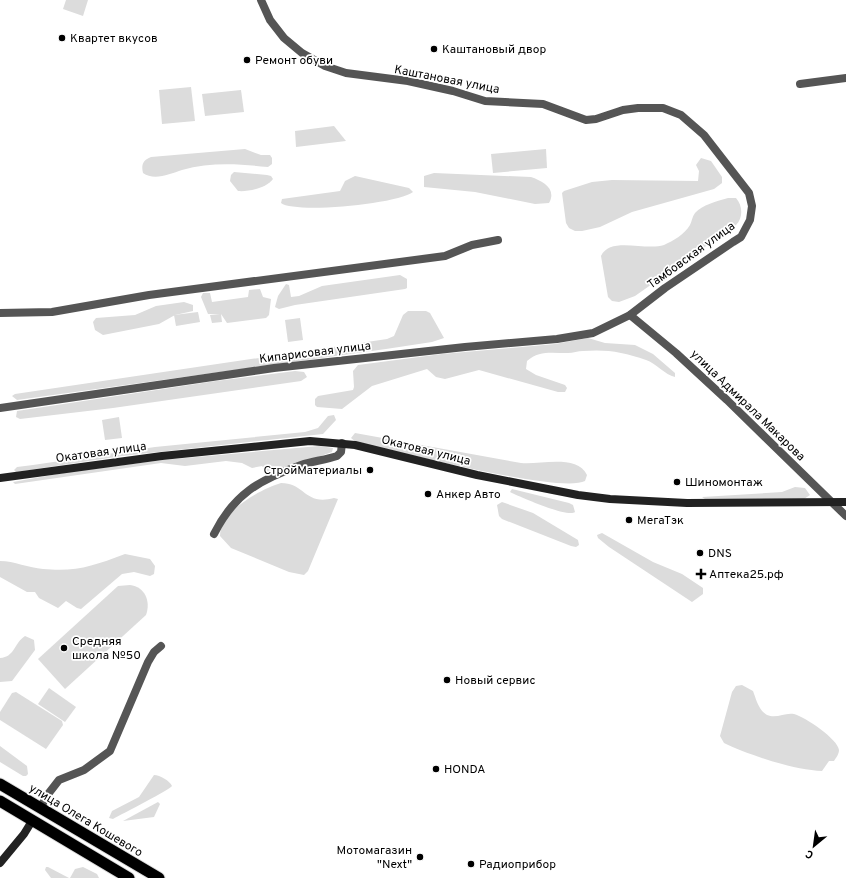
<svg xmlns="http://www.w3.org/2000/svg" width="846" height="878" viewBox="0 0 846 878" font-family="Overpass,sans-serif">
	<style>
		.green { fill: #dcdcdc }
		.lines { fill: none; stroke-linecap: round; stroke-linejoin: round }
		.trunk-casing { stroke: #dbdbdb; stroke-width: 13 }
		.minor { stroke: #555; stroke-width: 8 }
		.secondary { stroke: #222; stroke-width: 8 }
		.trunk { stroke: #000; stroke-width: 11 }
		.poi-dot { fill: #000; stroke: #fff; stroke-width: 1.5 }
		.labels { text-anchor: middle; stroke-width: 3.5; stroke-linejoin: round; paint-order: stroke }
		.poi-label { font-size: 12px; fill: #000; stroke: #fff; text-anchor: start }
		.street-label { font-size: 12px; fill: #000; stroke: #fff }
	</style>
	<rect width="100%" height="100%" fill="#fff"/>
	<!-- green -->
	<g class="green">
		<polygon points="66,0 88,0 83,16 63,9"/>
		<polygon points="191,87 195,121 162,124 159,90"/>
		<polygon points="241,90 244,112 205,116 202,94"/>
		<polygon points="334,126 346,141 296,147 295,131"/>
		<path d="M245 149 261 155H270L272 158V164L268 167C239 164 210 162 182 170 170 174 154 181 143 173 141 165 143 160 151 157Z"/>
		<polygon points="546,149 547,168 493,173 491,154"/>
		<polygon points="701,158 711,161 722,177 722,183 714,189 632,212 600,227 582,231 575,231 569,228 566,223 562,193 564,191 592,182 612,180 698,181 699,171 696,165"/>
		<path d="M234 172 267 175 271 176 273 179C267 188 248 192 238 191L230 181 231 175Z"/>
		<path d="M434 173 531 177C543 181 557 189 549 203L535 204 475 192 424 187V176Z"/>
		<path d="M355 176 409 188 413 192C398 204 295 214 281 203L282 199 340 191 345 181Z"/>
		<path d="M728 198H736C743 206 743 218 736 225L635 296 619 302 612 301 608 297 601 256C610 236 645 251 664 245 673 241 685 234 690 225 692 221 692 217 695 213 702 205 717 201 728 198Z"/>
		<polygon points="400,275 407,279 407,288 405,289 295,305 279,309 275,307 278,296 286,284 289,285 291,297 299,296 322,286"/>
		<polygon points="260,289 263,297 271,299 269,315 266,318 227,323 221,314 222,322 212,323 210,315 220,314 208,314 201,297 203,293 210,293 212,302 248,297 249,290"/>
		<polygon points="184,302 193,305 193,311 175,315 159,324 103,335 95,330 93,322 96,318 135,315 156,306"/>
		<polygon points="408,311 426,311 430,313 444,338 432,342 386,349 17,400 12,396 15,394 387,339 394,336 403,315"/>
		<polygon points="198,312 200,322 176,326 174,315"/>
		<polygon points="300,318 303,340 288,342 285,320"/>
		<path d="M588 338 605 343 635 345 653 354 675 373V377C665 375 656 363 646 360 624 352 606 349 583 351 578 351 573 353 568 353 552 353 539 350 527 361L526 369 536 375 565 385 567 388 565 392H558L479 370 445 379 436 377 427 369 372 386 342 409 317 407 315 405V399L318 396 353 390 354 387 353 371 358 365 442 354 555 344Z"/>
		<polygon points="295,371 304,372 307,377 301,381 113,408 20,419 16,417 17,411 216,381"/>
		<polygon points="334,415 336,420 323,434 122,456 16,472 14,470 17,467 33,465 155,447 305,432 318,428 328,416"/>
		<polygon points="119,417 122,438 105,440 102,420"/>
		<path d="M355 433 521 463C540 465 577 454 587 475L585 481C559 494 393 450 356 442L351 438Z"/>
		<polygon points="319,446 333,448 332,452 270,474 262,466 252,468 242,463 226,461 185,466 161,463 15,484 13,482 69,472 163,460"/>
		<path d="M281 483C305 483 305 506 334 498L338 499 308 571 304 575 289 572 231 548 220 536C220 511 261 489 281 483Z"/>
		<polygon points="795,487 805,488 810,495 804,499 705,499 702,497 782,492"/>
		<path d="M512 489 569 503 573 505 575 512C568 518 520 497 510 492Z"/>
		<polygon points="502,502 533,513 578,540 579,545 576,547 571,546 502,519 499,516 497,505"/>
		<polygon points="602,533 653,562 682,574 703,588 703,594 692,602 609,547 598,538 597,535"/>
		<path d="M125 554 150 559 155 566 154 574 150 576 134 572 122 574 81 609 77 608 66 601 58 608 39 598 35 592H27L0 577V561C14 561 29 568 43 569 77 572 93 566 125 554Z"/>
		<path d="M130 585C145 587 151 601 146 615L65 689 38 659 118 586Z"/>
		<path d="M25 636 34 640 35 650 12 681 0 682V658C15 657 14 643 25 636Z"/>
		<path d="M742 685 753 691C756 699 759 711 767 715 777 719 785 712 794 714 805 717 838 739 839 750 839 754 836 758 834 761H829L822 771C794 770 749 755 724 743L720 736 732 692 736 686Z"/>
		<polygon points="49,688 76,707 65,722 38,704"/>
		<polygon points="16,692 62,721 63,725 46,749 0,720 0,712 12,693"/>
		<polygon points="0,746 27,766 28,774 26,776 23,776 0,762"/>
		<path d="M154 775C160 775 170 781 172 786 171 789 122 814 113 819L109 818 112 811 139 797Z"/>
		<polygon points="158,802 160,804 154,817 123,821"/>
		<polygon points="46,867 48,867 69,878 51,878 45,870"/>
		<polygon points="83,867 97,874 99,878 70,878 75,869"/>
	</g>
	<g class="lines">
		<defs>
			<g id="trunk">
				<polyline points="0,784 159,878"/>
				<polyline points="0,801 129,878"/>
			</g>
		</defs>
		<!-- trunk casing -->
		<use href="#trunk" class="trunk-casing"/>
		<!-- minor -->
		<g class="minor">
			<polyline points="800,84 846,78"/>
			<polyline points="0,313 52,312 149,295 445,256 472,245 498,240"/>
			<polyline points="630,315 676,353 727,400 846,516"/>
			<polyline points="0,408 274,368 465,347 557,339 593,333 630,315 665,288 733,242 741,237 750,220 752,206 749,193 704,135 681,115 663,108 638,108 623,110 596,119 586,120 543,104 485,101 453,91 408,81 346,73 325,66 302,53 284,38 270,20 261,0"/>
			<path d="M214 534C234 494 259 480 301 465 313 461 325 460 337 456L341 452 342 443"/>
			<polyline points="41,808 45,798 59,780 84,770 110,751 148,662 154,652 161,646"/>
		</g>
		<!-- secondary -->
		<g class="secondary">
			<polyline points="0,478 162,456 310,441 355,445 477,475 578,495 610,499 687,503 846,502"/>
			<polyline points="0,863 24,834 32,821"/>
		</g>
		<!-- trunk -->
		<use href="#trunk" class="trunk"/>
	</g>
	<!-- markers -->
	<g class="poi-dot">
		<circle cx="62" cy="38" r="4"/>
		<circle cx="434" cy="49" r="4"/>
		<circle cx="247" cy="60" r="4"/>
		<circle cx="370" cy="470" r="4"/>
		<circle cx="677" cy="482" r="4"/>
		<circle cx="428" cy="494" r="4"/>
		<circle cx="629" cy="520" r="4"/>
		<circle cx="700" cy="553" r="4"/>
		<path d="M699 568h4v4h4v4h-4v4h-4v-4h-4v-4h4z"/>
		<circle cx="64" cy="648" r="4"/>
		<circle cx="447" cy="680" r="4"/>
		<circle cx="436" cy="769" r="4"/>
		<circle cx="420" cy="857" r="4"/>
		<circle cx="471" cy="864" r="4"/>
	</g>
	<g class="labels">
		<!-- poi labels -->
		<g class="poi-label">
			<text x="70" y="42">Квартет вкусов</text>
			<text x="442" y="53">Каштановый двор</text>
			<text x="255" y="64">Ремонт обуви</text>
			<text x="362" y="474" text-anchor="end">СтройМатериалы</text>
			<text x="685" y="486">Шиномонтаж</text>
			<text x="436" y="498">Анкер Авто</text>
			<text x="637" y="524">МегаТэк</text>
			<text x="708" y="557">DNS</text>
			<text x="709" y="578">Аптека25.рф</text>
			<text x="72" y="645">Средняя<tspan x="72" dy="14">школа №50</tspan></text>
			<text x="455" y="684">Новый сервис</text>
			<text x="444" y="773">HONDA</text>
			<text x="412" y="854" text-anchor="end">Мотомагазин<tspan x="412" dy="14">"Next"</tspan></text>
			<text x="479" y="868">Радиоприбор</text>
		</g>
		<!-- street labels -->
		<g class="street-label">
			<text transform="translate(447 79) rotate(11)" y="4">Каштановая улица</text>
			<text transform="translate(691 255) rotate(-36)" y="4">Тамбовская улица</text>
			<text transform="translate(315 352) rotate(-7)" y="4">Кипарисовая улица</text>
			<text transform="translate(748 405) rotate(44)" y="4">улица Адмирала Макарова</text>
			<text transform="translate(426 450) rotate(14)" y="4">Окатовая улица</text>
			<text transform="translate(101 452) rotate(-8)" y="4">Окатовая улица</text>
			<text transform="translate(86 820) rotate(31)" y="4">улица Олега Кошевого</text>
		</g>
	</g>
	<!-- north arrow -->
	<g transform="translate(814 846) rotate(209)" stroke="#ffffff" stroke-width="3" paint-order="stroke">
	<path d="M0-3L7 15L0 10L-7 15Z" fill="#000000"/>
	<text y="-6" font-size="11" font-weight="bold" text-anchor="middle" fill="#000000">С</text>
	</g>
</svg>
